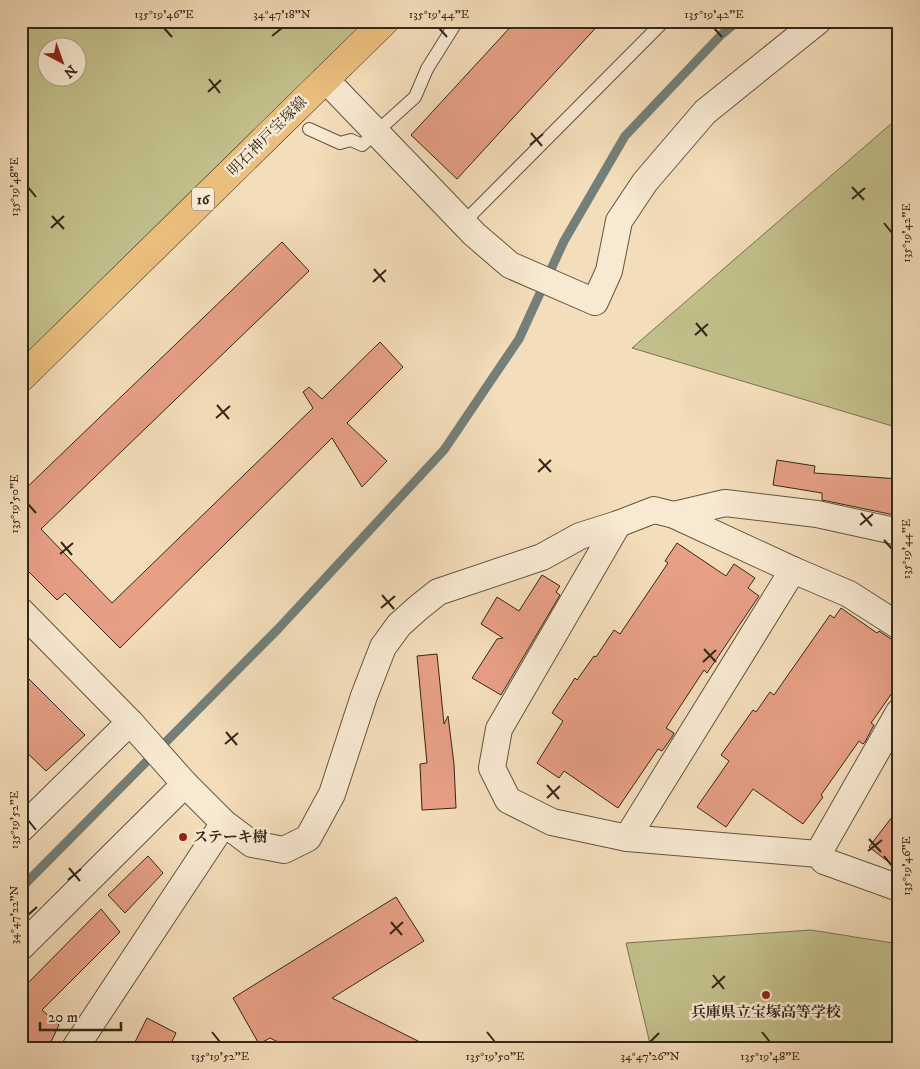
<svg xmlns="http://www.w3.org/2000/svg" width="920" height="1069" viewBox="0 0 920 1069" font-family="'IM FELL DW Pica','Noto Serif JP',serif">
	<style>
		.green { fill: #c2bf8b; stroke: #7a7352; fill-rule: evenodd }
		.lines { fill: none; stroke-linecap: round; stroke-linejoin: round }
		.stream { stroke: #737f78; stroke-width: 9 }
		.building { fill: #e79f85; stroke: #332718 }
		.lane-casing { stroke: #635440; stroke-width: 14 }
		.street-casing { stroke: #635440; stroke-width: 28 }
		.primary-casing { stroke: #332718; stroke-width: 29 }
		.lane { stroke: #f8e9d2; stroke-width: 12 }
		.street { stroke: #f8e9d2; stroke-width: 26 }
		.primary { stroke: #eabe7d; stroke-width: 28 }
		.ticks { fill: none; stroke: #332718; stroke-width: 2 }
		.poi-dot { fill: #8f2418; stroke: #f8e9d2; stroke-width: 2 }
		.labels { text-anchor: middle; stroke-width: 5; stroke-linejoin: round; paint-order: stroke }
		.shield { fill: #f8e9d2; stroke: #6e6150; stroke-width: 1 }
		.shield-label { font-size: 14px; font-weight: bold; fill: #332718 }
		.street-label { font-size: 15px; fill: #332718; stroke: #f8e9d2 }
		.poi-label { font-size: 15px; font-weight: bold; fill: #332718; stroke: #f8e9d2; text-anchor: start }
		.neatline { fill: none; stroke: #332718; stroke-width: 2 }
		.ticks-label { font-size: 12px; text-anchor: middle; fill: #332718 }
	</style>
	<rect width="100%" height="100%" fill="#f4ddba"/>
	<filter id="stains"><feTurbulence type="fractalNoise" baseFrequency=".004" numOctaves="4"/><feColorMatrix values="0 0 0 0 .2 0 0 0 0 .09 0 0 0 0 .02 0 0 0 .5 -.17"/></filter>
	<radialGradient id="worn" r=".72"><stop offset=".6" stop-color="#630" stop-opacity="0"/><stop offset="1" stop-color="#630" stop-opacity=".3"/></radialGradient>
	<!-- green -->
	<g class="green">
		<path d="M21 21H370L21 362ZM48 48H78V78H48Z"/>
		<polygon points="899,117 899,428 632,348"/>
		<polygon points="811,930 899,944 899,1048 651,1048 626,943"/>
	</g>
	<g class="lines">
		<!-- stream -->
		<polyline class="stream" points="21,888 278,629 444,450 519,339 564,241 625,136 721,35 738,21"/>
	</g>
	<!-- building -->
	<g class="building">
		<polygon points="516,21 602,21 457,179 411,135"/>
		<polygon points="282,242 309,271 41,529 112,603 313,408 303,392 309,387 322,399 380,342 403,367 347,423 387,461 362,487 332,438 120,648 65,593 57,600 21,564 21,493"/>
		<polygon points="777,460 815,466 814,473 899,479 899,516 822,500 822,493 773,485"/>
		<polygon points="677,543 726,576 734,564 755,578 748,588 759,596 707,673 704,670 666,728 674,733 672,737 662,751 658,749 618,808 564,771 559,778 537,763 563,721 552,713 575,678 577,680 594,656 596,657 614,630 620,634 668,563 665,561"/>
		<polygon points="542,575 560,586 556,592 560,595 501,695 472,678 497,639 503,638 481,624 497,597 519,611"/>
		<polygon points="841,608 877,633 879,631 891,639 899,641 899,683 871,723 874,725 865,742 863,744 859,741 821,795 823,797 803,824 753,789 726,827 697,807 729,761 721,755 753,710 756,712 770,692 774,695 830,615 834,618"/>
		<polygon points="437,654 444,724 448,716 454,764 456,808 422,810 420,764 427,763 417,656"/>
		<polygon points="21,671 85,735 46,771 21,747"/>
		<polygon points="899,808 899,870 869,847"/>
		<polygon points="148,856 163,873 125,913 108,895"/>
		<polygon points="396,897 424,941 332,998 432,1048 290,1048 270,1038 259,1044 233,998"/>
		<polygon points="101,909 120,932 42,1010 59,1025 48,1048 21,1048 21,990"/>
		<polygon points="147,1018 176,1033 169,1048 132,1048"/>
	</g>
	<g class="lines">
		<defs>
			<g id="lane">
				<polyline points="309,129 340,143 351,140 362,145 415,97 427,69 457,21"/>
				<polyline points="463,223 664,21"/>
			</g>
			<g id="street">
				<polyline points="325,79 474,234 510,265 595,302 609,271 619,221 645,182 705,112 818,21"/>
				<polyline points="674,515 725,503 817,514 899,532"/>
				<polyline points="618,524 499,729 492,768 508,800 552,822 627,838 818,854 824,861 899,888"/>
				<polyline points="21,611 130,722 185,784 224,823 252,844 284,850 308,838 332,794 364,696 383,647 399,625 418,608 438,592 542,557 580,536 618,524 654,510 674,515 793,570 849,594 899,626"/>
				<polyline points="21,829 130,722"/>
				<polyline points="627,838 793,570"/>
				<polyline points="818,854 899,712"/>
				<polyline points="21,947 185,784"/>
				<polyline points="75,1048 224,823"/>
			</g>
			<polyline id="primary" points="21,378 385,21"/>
		</defs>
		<!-- lane casing -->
		<use href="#lane" class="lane-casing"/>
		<!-- street casing -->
		<use href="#street" class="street-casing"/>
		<!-- primary casing -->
		<use href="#primary" class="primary-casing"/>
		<!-- lane -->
		<use href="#lane" class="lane"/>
		<!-- street -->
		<use href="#street" class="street"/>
		<!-- primary -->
		<use href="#primary" class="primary"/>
	</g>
	<!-- ticks -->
	<path class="ticks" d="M164 28 172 37M439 28 447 37M714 28 722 37M272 36 282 28M209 79 220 93M208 92 221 80M531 133 542 146M530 145 543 134M28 187 36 197M852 187 864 200M852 199 865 188M52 216 64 229M884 223 892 233M51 228 64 216M374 269 385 282M373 282 386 270M696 323 707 336M695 335 708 324M217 405 229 419M216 418 230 406M539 459 551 472M538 472 551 460M28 504 36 513M861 513 872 526M860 525 873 514M884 540 892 549M61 542 72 555M60 554 73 543M382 595 394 609M381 608 395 596M704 649 716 662M703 662 716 650M226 732 237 745M225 744 238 733M547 785 559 799M547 798 560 786M28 820 36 830M869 839 881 852M868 851 882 840M884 856 892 866M69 868 80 881M68 880 81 869M28 915 37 907M391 922 402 935M390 934 403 922M713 975 724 989M712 988 725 976M212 1032 220 1042M487 1032 495 1042M762 1032 770 1042M650 1042 659 1033"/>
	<!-- markers -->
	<g class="poi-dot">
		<circle cx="183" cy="837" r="5"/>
		<circle cx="766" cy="995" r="5"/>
	</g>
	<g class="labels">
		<!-- shield labels -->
		<rect class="shield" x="192" y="187.5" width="22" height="23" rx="4"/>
		<g class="shield-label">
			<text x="203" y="204">16</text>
		</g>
		<!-- street labels -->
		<g class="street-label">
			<text transform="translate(267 136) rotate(-45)" y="5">明石神戸宝塚線</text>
		</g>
		<!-- poi labels -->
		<g class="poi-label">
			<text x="193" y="842">ステーキ樹</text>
			<text x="766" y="1017" text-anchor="middle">兵庫県立宝塚高等学校</text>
		</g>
	</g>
	<!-- margin -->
	<rect width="920" height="1069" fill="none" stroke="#f4ddba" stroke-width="55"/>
	<!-- north arrow -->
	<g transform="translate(62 62) rotate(139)"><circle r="24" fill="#f8e9d2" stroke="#a99b88"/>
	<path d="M0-4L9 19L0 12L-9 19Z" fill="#8f2418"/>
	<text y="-8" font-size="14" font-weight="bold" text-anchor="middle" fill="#332718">N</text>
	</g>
	<!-- scale -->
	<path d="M40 1022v8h81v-8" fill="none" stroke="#332718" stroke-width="2.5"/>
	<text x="48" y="1022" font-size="15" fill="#332718" stroke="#f8e9d2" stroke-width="4" paint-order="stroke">20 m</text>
	<rect x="28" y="28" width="864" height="1014" class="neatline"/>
	<g class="ticks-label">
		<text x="164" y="18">135°19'46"E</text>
		<text x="282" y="18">34°47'18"N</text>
		<text x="439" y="18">135°19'44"E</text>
		<text x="714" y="18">135°19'42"E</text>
		<text transform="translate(14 187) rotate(-90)" y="4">135°19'48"E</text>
		<text transform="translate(906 233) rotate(-90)" y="4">135°19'42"E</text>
		<text transform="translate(14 504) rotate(-90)" y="4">135°19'50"E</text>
		<text transform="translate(906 549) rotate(-90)" y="4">135°19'44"E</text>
		<text transform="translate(14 820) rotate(-90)" y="4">135°19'52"E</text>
		<text transform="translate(906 866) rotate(-90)" y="4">135°19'46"E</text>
		<text transform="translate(14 915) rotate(-90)" y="4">34°47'22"N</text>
		<text x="220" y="1060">135°19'52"E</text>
		<text x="495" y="1060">135°19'50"E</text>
		<text x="650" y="1060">34°47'26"N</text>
		<text x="770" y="1060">135°19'48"E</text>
	</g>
	<rect width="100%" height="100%" filter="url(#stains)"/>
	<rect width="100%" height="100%" fill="url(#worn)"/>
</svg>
